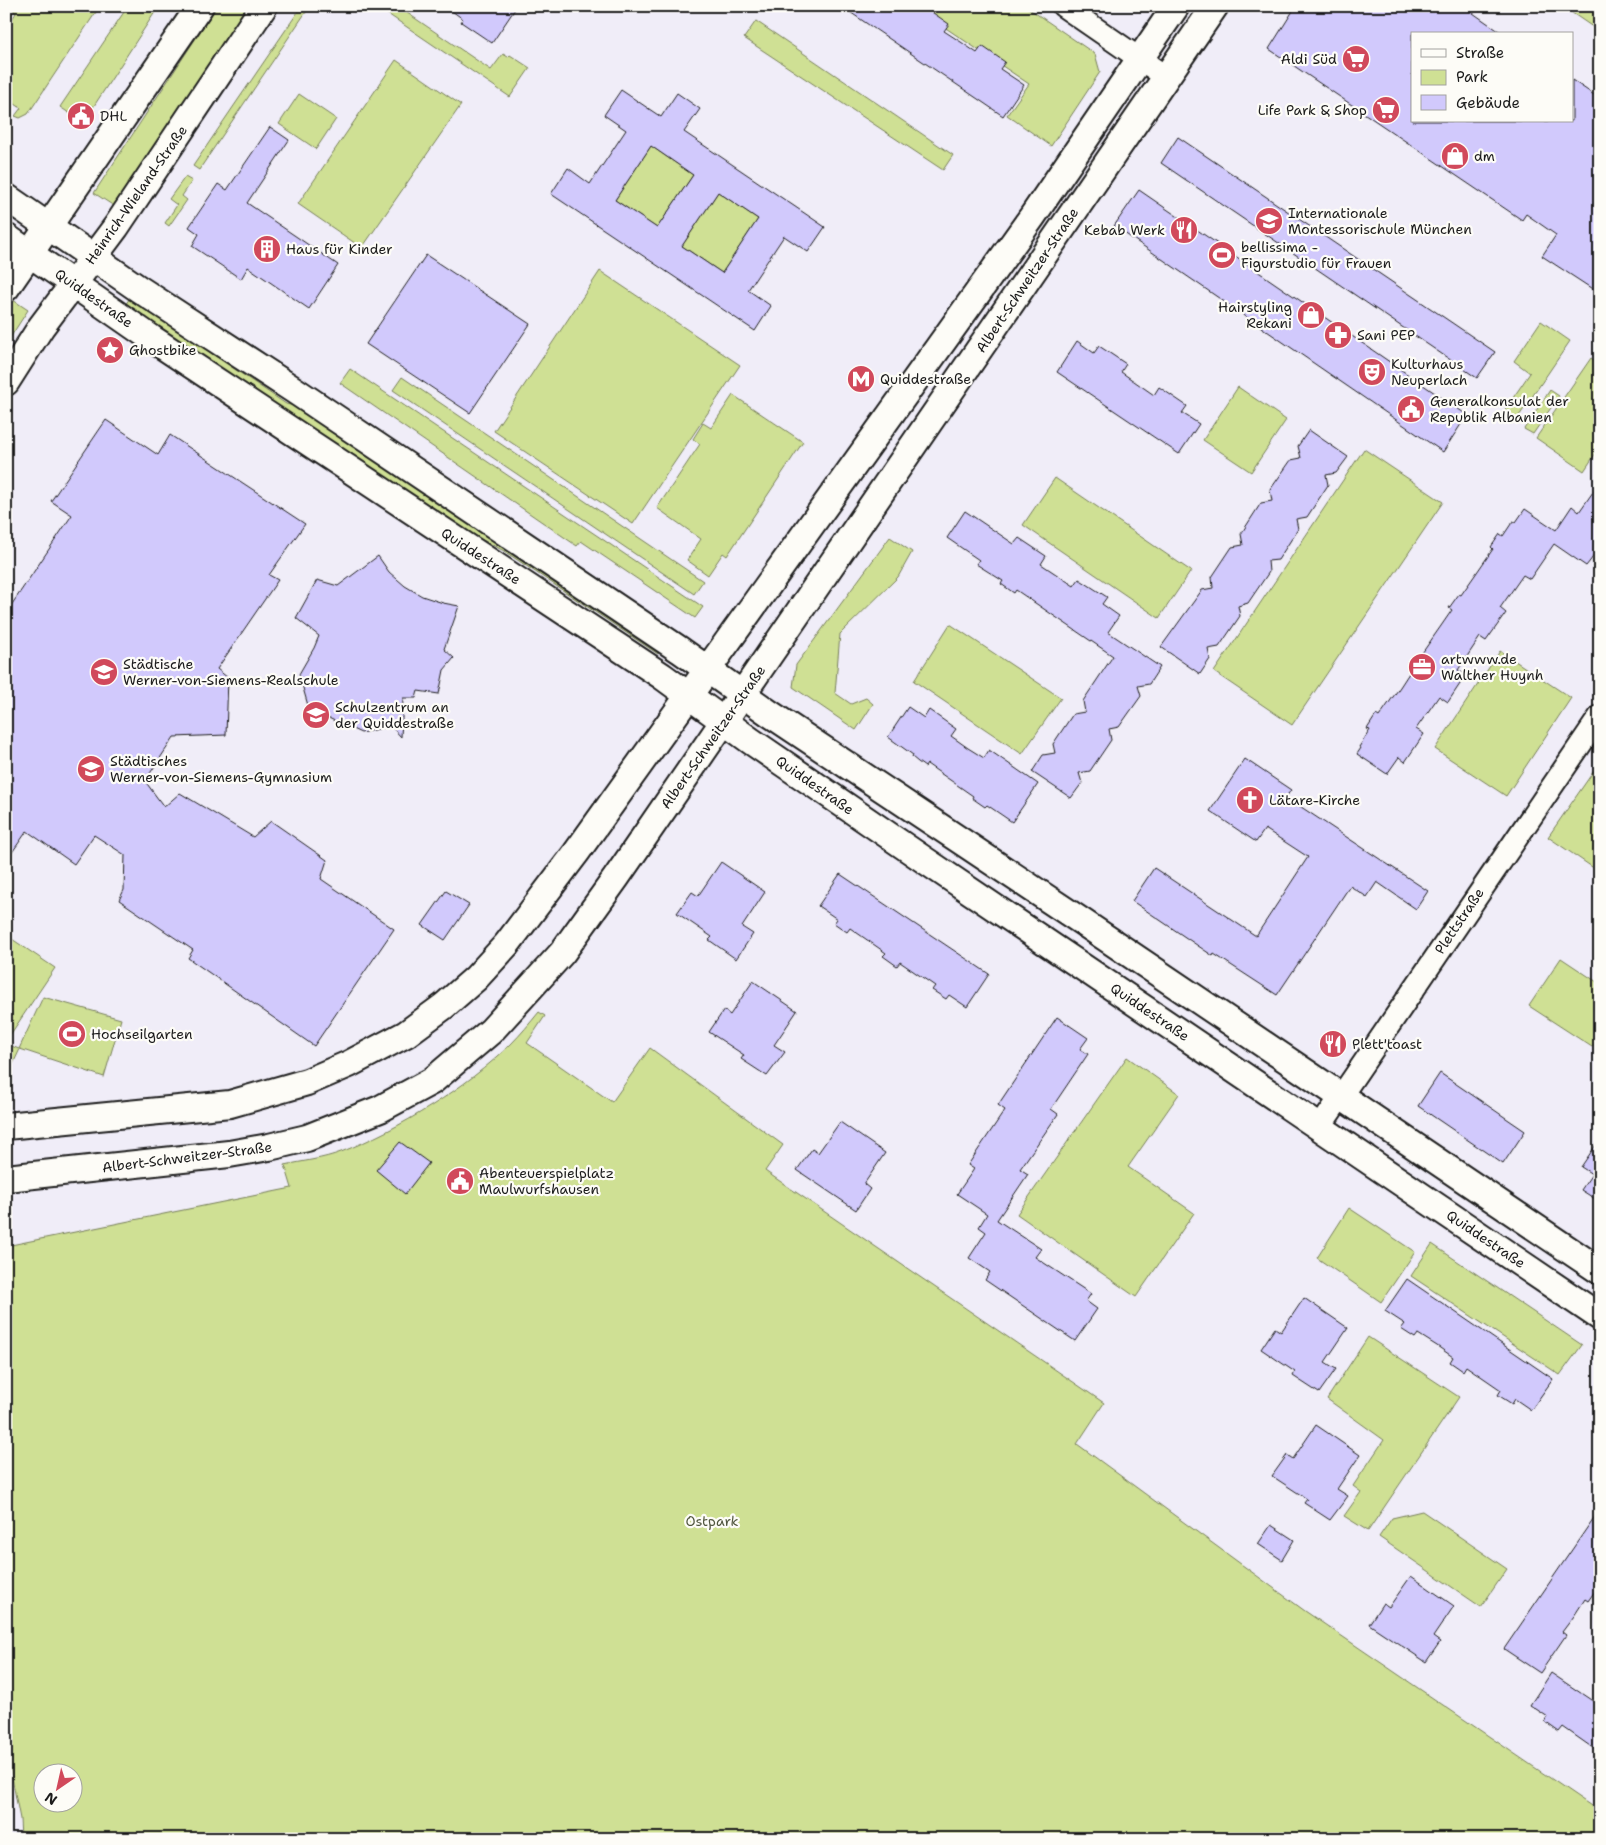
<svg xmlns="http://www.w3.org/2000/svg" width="1606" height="1845" viewBox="0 0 1606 1845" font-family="'Shantell Sans',sans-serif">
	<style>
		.green { fill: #cfe094; stroke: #767e58; fill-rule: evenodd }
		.building { fill: #d1c9fc; stroke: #1c1c1c; fill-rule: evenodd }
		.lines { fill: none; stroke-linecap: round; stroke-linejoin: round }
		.minor-casing { stroke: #1c1c1c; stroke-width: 25 }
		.major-casing { stroke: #1c1c1c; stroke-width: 30 }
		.minor { stroke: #fdfcf7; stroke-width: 21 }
		.major { stroke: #fdfcf7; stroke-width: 26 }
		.labels { text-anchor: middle; stroke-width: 4.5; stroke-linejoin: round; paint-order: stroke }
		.poi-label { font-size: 14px; fill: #1c1c1c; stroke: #fdfcf7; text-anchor: start }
		.street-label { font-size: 14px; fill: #1c1c1c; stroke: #fdfcf7 }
		.park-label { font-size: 14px; fill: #525740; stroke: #fdfcf7 }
	</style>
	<rect width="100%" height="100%" fill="#f0edf8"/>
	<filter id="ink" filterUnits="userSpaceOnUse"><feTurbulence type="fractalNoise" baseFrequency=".02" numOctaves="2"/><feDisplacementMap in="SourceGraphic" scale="10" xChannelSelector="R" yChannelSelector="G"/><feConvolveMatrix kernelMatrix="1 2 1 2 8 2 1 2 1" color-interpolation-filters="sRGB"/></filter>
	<g filter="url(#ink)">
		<!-- green -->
		<g class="green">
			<polygon points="8,6 100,6 28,114 20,118 15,116 21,108 6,98 6,28 16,13"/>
			<polygon points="115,6 159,6 90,112 79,105 72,115 60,107 124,12"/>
			<polygon points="217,6 254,6 117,208 94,193"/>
			<polygon points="302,6 310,6 199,170 193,166"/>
			<polygon points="376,6 397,6 491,70 503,54 508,57 510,55 530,68 510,97"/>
			<polygon points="913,6 1025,6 1095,54 1100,72 1051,146 1007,115 1029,84"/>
			<polygon points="1562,6 1600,6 1600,32"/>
			<polygon points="756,21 953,155 943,170 744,38"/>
			<polygon points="396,60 461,105 362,248 298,204"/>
			<polygon points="299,94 336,119 316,149 279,124"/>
			<polygon points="651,146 693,175 657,228 615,200"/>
			<polygon points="185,177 192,181 182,196 187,200 169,226 165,223 177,205 169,199"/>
			<polygon points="718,192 758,219 722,273 682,246"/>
			<polygon points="600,271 740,365 633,524 494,431"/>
			<polygon points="130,298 286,404 312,410 663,647 658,654 504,551 452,524 125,305"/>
			<polygon points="13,300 28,310 6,344 6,310"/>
			<polygon points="1541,321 1570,341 1515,422 1502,414 1530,373 1514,361"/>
			<polygon points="1591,358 1600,364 1600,447 1584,471 1536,438"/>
			<polygon points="350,369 703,607 695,618 581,541 577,546 340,383"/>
			<polygon points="402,377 703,581 694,594 393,390"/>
			<polygon points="1238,387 1286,420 1251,472 1203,440"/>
			<polygon points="1550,390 1559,396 1533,434 1524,429"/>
			<polygon points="733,395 803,442 727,556 723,553 708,575 687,560 701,539 657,508 700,444 693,439 703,423 711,428"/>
			<polygon points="1364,449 1443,502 1292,725 1214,672"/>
			<polygon points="1055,478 1191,571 1159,618 1023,525"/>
			<polygon points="890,537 912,552 898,577 840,634 835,693 851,704 866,698 873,704 856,730 793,687 796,665"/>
			<polygon points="950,624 1061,698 1022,754 914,681"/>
			<polygon points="1500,651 1571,698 1506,796 1435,749"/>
			<polygon points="1600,762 1600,869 1598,871 1548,837"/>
			<polygon points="6,935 55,968 6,1041"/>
			<polygon points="1561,958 1600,984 1600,1036 1592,1047 1529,1006"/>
			<polygon points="43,997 121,1019 104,1077 20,1049 12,1066 6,1067 6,1044 19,1049"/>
			<path d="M539 1012 545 1016 527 1043 612 1102 650 1048 783 1145 765 1171 1104 1403 1077 1444 1305 1611 1600 1812V1839H21L20 1819 6 1747V1246L292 1188 285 1165C303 1161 323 1159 341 1152 400 1129 466 1088 511 1044 521 1034 530 1023 539 1012ZM42 1772H72V1802H42Z"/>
			<polygon points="1127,1057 1179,1094 1128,1167 1194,1213 1136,1297 1017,1214"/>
			<polygon points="1349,1208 1415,1252 1381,1302 1317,1258"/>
			<polygon points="1432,1244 1582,1345 1560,1375 1411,1276"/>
			<polygon points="1368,1337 1459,1397 1368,1531 1344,1516 1361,1492 1353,1486 1384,1440 1327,1399"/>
			<polygon points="1422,1511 1507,1569 1481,1607 1379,1537 1392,1518"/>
		</g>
		<!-- building -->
		<g class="building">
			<polygon points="445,6 517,6 492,43 461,22 463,19"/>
			<polygon points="841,6 923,6 949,24 944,31 961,42 977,53 982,46 1005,62 1000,69 1024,85 1003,116"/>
			<polygon points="1296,6 1463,6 1503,34 1412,34 1412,121 1572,121 1572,80 1600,99 1600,294 1542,256 1556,235 1526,214 1522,220 1269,49"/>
			<path d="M621 90 661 117 677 93 700 109 684 132 825 227 808 252 784 236 748 290 771 306 755 331 551 194 568 168 590 184 626 130 604 115ZM651 146 693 175 657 228 615 200ZM718 192 758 219 722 273 682 246Z"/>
			<polygon points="270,127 289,140 247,203 338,265 309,309 248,267 241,279 192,246 199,234 189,227 218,184 227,190"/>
			<polygon points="1178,137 1495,352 1477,378 1161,163"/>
			<polygon points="1139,190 1467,415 1443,452 1114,226"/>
			<polygon points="426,255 530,324 470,413 366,344"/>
			<polygon points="1077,341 1094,353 1099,346 1126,364 1121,372 1154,395 1159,387 1187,406 1182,413 1199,424 1179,454 1057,372"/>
			<polygon points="106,420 158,455 170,435 305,524 269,575 278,580 217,669 228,678 226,735 174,737 145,781 164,807 180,793 253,837 271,821 327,860 321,879 394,929 314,1046 188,958 193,950 119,900 124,890 125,855 94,835 74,864 27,831 6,861 6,613 72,515 51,501"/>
			<polygon points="1309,430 1348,457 1336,473 1326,475 1328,485 1307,517 1296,519 1298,529 1278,560 1268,561 1269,572 1248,603 1238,606 1240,616 1219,647 1208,649 1210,659 1200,674 1161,647 1202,590 1213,588 1212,577 1232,547 1243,545 1241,534 1261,503 1272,501 1270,490 1291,460 1301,458 1298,446"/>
			<polygon points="1600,482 1600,547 1590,561 1586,566 1554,544 1530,579 1523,575 1500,608 1506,613 1486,641 1480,637 1458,670 1466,675 1448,702 1439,696 1416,729 1424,734 1405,762 1399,757 1387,774 1357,754 1361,748 1359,747 1370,730 1367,729 1376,715 1379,717 1400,687 1411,670 1407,668 1417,654 1420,656 1441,626 1452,610 1449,608 1459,594 1461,595 1475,575 1493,549 1491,547 1500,534 1503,536 1513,521 1516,522 1525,509 1556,530 1572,506 1579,512"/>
			<polygon points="965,511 1014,544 1019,538 1046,556 1041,564 1074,586 1079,579 1107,597 1102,604 1119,616 1108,632 1160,667 1149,684 1138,686 1141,696 1119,727 1109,729 1111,740 1090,771 1079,773 1082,783 1071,798 1032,772 1043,755 1055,753 1053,744 1073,714 1085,712 1083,701 1113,656 1016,590 1014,593 1001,584 1003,581 976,564 979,560 947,538"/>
			<polygon points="378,556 389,572 405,586 422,596 443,603 459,606 444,649 454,658 444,670 439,694 418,691 416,698 403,698 401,737 391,726 361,733 309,709 299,674 314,648 319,636 296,618 317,580 338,586"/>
			<polygon points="908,707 924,718 929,710 956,729 951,736 968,748 984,758 989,750 1038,784 1012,822 987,805 985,807 972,798 973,796 927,764 925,767 918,762 912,757 913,755 888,737"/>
			<polygon points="1245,759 1291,790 1286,797 1428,891 1416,909 1377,882 1367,897 1350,886 1277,995 1214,954 1213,956 1132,901 1154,868 1256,936 1308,857 1265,829 1256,842 1210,811"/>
			<polygon points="721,862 765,892 742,927 753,934 736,959 709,940 712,937 677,913 692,892 698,896"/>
			<polygon points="840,874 989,974 967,1007 949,995 946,999 932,990 935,986 900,962 897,966 883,956 886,953 850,928 847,932 834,923 837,919 818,906"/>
			<polygon points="446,891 469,905 445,940 422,925"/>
			<polygon points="753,981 797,1011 774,1045 785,1052 767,1076 741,1059 744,1055 709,1032 724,1010 730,1015"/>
			<polygon points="1057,1017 1088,1038 1080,1049 1088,1054 1051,1109 1058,1114 1020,1169 1028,1174 997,1220 1041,1249 1035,1257 1091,1294 1086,1301 1097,1309 1075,1341 985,1280 990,1272 969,1258 986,1232 979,1227 987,1214 957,1194 974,1169 968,1165 1005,1110 998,1105"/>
			<polygon points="1440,1073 1525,1131 1503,1164 1418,1106"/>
			<polygon points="840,1122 885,1153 864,1184 870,1189 856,1210 797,1170 812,1149 818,1153"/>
			<polygon points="1600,1139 1600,1202 1581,1190 1592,1174 1581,1167"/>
			<polygon points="400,1142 429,1163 405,1194 376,1170"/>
			<polygon points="1407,1279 1553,1379 1531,1410 1515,1399 1512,1404 1498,1395 1501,1390 1485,1379 1466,1366 1463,1371 1450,1362 1453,1357 1437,1346 1418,1334 1415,1338 1401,1329 1405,1324 1385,1311"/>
			<polygon points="1304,1298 1348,1328 1325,1362 1336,1369 1319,1393 1293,1376 1295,1372 1261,1349 1275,1328 1281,1332"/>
			<polygon points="1316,1425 1360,1455 1337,1489 1348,1496 1330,1520 1304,1503 1307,1499 1272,1476 1287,1455 1293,1459"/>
			<polygon points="1600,1509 1600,1584 1588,1601 1585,1599 1574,1616 1562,1632 1566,1635 1540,1673 1504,1649"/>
			<polygon points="1271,1525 1294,1540 1282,1560 1258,1544"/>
			<polygon points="1411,1576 1454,1606 1433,1637 1440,1642 1426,1662 1369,1624 1383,1603 1389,1607"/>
			<polygon points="1551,1673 1600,1706 1600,1753 1563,1727 1559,1732 1545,1722 1548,1717 1530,1705"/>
		</g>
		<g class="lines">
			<defs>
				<g id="minor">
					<polyline points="1063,6 1166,77"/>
					<polyline points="1320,1127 1600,716"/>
				</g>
				<g id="major">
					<polyline points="6,197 139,289 294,390 680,650 769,713 1081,921 1600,1271"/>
					<polyline points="6,237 151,338 662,676 751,741 923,859 1600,1317"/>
					<polyline points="6,288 200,6"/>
					<polyline points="6,382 41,327 116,227 264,6"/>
					<polyline points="6,1126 230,1104 307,1082 349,1064 406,1034 444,1006 476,978 507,944 576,853 1032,217 1176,6"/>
					<polyline points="6,1178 229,1154 269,1147 307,1138 380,1109 432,1081 491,1031 562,953 616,878 1215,6"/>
				</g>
			</defs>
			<!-- minor casing -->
			<use href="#minor" class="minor-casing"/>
			<!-- major casing -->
			<use href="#major" class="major-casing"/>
			<!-- minor -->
			<use href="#minor" class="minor"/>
			<!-- major -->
			<use href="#major" class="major"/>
		</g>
	</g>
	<!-- icons -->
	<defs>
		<symbol id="supermarket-disc" viewBox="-11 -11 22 22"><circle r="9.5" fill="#d1495b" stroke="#fdfcf7"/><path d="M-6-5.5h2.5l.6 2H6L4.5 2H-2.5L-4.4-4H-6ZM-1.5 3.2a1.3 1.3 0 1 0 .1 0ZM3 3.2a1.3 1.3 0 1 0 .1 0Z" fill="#fff"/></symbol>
		<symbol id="civic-disc" viewBox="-11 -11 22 22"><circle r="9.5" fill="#d1495b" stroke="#fdfcf7"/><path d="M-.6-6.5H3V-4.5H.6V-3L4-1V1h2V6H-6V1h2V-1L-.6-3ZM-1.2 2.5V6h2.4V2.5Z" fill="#fff"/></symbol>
		<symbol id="shop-disc" viewBox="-11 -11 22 22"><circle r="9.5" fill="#d1495b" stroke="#fdfcf7"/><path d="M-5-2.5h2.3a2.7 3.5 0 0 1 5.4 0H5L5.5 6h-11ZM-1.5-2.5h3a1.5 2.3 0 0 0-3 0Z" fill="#fff"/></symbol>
		<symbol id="school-disc" viewBox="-11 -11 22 22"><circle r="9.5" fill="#d1495b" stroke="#fdfcf7"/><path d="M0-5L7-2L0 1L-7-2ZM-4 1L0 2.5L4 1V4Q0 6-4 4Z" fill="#fff"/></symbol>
		<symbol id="restaurant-disc" viewBox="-11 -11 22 22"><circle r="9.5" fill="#d1495b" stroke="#fdfcf7"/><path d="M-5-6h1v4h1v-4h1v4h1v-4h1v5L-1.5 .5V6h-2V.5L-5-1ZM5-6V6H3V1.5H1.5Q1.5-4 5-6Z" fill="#fff"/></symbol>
		<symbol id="building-disc" viewBox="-11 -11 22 22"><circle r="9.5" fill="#d1495b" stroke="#fdfcf7"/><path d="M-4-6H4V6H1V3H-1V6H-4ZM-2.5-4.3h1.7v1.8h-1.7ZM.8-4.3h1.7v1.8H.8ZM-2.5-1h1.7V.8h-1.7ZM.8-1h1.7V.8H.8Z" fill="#fff"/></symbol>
		<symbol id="stadium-disc" viewBox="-11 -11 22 22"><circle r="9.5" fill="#d1495b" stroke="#fdfcf7"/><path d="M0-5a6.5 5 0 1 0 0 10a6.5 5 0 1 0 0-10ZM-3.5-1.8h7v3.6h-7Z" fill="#fff"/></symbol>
		<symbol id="pharmacy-disc" viewBox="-11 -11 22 22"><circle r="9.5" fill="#d1495b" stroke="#fdfcf7"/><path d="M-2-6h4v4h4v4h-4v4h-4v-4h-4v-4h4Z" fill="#fff"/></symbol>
		<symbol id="sight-disc" viewBox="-11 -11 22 22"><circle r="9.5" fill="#d1495b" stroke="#fdfcf7"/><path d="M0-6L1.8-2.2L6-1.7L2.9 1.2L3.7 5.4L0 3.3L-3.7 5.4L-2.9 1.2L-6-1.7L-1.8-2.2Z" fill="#fff"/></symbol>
		<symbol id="theatre-disc" viewBox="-11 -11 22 22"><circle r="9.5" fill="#d1495b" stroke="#fdfcf7"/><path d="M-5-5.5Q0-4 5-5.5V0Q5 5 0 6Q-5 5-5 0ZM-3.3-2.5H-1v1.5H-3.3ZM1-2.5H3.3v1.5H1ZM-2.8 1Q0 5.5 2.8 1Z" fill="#fff"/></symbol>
		<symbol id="metro-disc" viewBox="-11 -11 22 22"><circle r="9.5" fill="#d1495b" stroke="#fdfcf7"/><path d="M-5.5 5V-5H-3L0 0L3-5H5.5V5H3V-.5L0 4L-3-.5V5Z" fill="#fff"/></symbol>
		<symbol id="office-disc" viewBox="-11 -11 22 22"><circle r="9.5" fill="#d1495b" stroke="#fdfcf7"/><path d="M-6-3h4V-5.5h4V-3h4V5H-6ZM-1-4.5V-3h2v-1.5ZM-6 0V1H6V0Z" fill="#fff"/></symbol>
		<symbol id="church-disc" viewBox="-11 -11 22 22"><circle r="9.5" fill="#d1495b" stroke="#fdfcf7"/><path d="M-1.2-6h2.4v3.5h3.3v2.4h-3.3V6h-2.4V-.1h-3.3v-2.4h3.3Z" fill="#fff"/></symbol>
	</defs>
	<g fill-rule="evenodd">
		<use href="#supermarket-disc" x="1340" y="43" width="32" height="32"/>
		<use href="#supermarket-disc" x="1370" y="94" width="32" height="32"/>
		<use href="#civic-disc" x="65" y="100" width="32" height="32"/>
		<use href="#shop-disc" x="1439" y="140" width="32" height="32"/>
		<use href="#school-disc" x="1253" y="205" width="32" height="32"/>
		<use href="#restaurant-disc" x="1168" y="214" width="32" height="32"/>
		<use href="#building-disc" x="251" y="233" width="32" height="32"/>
		<use href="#stadium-disc" x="1206" y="239" width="32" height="32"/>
		<use href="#shop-disc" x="1295" y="299" width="32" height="32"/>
		<use href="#pharmacy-disc" x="1322" y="319" width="32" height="32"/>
		<use href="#sight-disc" x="94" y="334" width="32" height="32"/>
		<use href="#theatre-disc" x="1356" y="356" width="32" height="32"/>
		<use href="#metro-disc" x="845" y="363" width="32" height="32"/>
		<use href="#civic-disc" x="1395" y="393" width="32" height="32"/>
		<use href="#office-disc" x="1406" y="651" width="32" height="32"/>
		<use href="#school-disc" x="88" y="656" width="32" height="32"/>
		<use href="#school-disc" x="300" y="699" width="32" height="32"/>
		<use href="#school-disc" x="75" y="753" width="32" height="32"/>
		<use href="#church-disc" x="1234" y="784" width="32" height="32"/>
		<use href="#stadium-disc" x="56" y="1018" width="32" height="32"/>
		<use href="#restaurant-disc" x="1317" y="1028" width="32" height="32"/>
		<use href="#civic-disc" x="444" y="1165" width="32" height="32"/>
	</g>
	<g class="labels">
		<!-- poi labels -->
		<g class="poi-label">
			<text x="1337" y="64" text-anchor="end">Aldi Süd</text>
			<text x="1367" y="115" text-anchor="end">Life Park &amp; Shop</text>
			<text x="100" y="121">DHL</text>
			<text x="1474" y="161">dm</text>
			<text x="1288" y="218">Internationale<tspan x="1288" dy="16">Montessorischule München</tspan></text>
			<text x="1165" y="235" text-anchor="end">Kebab Werk</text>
			<text x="1241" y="252">bellissima -<tspan x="1241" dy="16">Figurstudio für Frauen</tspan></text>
			<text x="286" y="254">Haus für Kinder</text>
			<text x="1292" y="312" text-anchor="end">Hairstyling<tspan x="1292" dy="16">Rekani</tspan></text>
			<text x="1357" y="340">Sani PEP</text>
			<text x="129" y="355">Ghostbike</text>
			<text x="1391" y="369">Kulturhaus<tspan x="1391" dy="16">Neuperlach</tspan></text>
			<text x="880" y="384">Quiddestraße</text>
			<text x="1430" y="406">Generalkonsulat der<tspan x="1430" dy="16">Republik Albanien</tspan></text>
			<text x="1441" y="664">artwww.de<tspan x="1441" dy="16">Walther Huynh</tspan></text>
			<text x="123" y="669">Städtische<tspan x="123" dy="16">Werner-von-Siemens-Realschule</tspan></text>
			<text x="335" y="712">Schulzentrum an<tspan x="335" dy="16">der Quiddestraße</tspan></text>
			<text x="110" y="766">Städtisches<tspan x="110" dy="16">Werner-von-Siemens-Gymnasium</tspan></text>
			<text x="1269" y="805">Lätare-Kirche</text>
			<text x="91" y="1039">Hochseilgarten</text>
			<text x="1352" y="1049">Plett'toast</text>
			<text x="479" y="1178">Abenteuerspielplatz<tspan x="479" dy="16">Maulwurfshausen</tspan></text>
		</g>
		<!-- street labels -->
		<g class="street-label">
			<text transform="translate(136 195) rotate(-55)" y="5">Heinrich-Wieland-Straße</text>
			<text transform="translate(1027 280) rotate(-56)" y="5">Albert-Schweitzer-Straße</text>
			<text transform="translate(94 298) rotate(35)" y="5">Quiddestraße</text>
			<text transform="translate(481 556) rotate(33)" y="5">Quiddestraße</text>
			<text transform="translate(713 737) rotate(-55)" y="5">Albert-Schweitzer-Straße</text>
			<text transform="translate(815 785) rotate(35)" y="5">Quiddestraße</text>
			<text transform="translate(1459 921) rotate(-56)" y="5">Plettstraße</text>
			<text transform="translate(1150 1012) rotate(34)" y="5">Quiddestraße</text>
			<text transform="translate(187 1157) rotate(-7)" y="5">Albert-Schweitzer-Straße</text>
			<text transform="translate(1486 1239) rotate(34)" y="5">Quiddestraße</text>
		</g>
		<!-- park labels -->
		<g class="park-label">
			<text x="712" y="1526">Ostpark</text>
		</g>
	</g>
	<!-- margin -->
	<rect width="1606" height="1845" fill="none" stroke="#fdfcf7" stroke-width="25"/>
	<rect x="12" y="12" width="1581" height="1820" fill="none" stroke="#1c1c1c" stroke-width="2" filter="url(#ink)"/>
	<!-- legend -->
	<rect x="1411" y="32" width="162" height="90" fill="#fdfcf7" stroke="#a3a29f"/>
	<rect x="1421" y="49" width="25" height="8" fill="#fdfcf7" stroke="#a3a29f"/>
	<text x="1456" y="58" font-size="15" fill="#1c1c1c">Straße</text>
	<rect x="1421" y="70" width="25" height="15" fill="#cfe094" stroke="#a3a29f"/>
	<text x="1456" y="82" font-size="15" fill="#1c1c1c">Park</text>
	<rect x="1421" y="95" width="25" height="15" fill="#d1c9fc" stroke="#a3a29f"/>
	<text x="1456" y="108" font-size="15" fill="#1c1c1c">Gebäude</text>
	<!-- north arrow -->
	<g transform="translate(58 1788) rotate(214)"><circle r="24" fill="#fdfcf7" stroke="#a3a29f"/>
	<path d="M0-4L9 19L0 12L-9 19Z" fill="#d1495b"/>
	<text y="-8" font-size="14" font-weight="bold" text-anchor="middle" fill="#1c1c1c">N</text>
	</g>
</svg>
